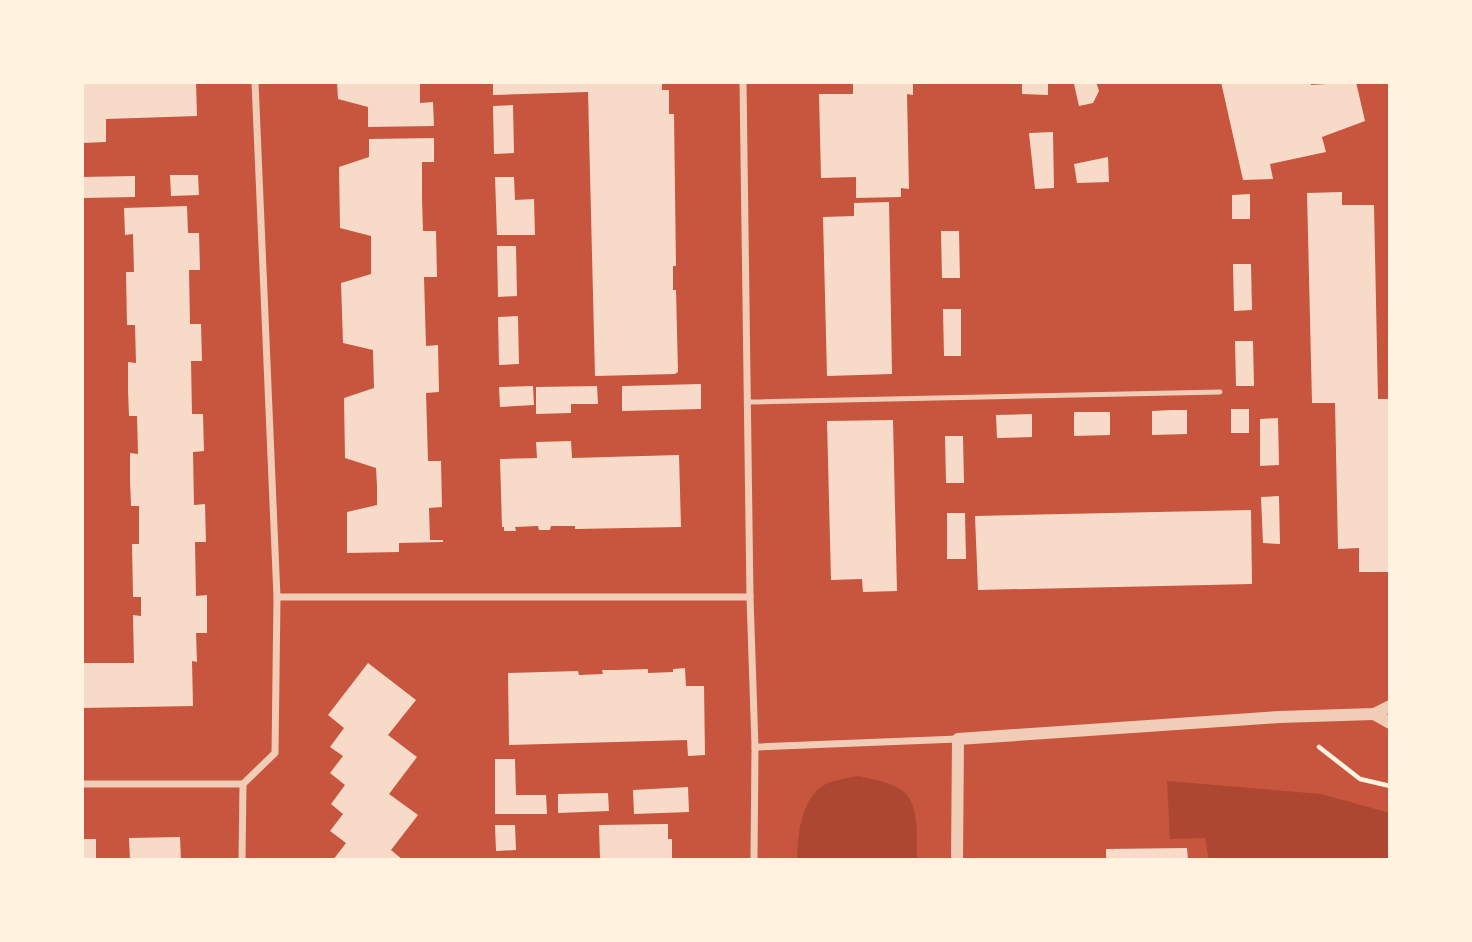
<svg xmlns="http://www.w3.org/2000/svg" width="1472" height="942" viewBox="0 0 1472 942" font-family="Raleway,sans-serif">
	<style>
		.green { fill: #ae4732 }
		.building { fill: #f7dbc8 }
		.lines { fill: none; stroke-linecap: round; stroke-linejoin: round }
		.path { stroke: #fff3e0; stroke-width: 4.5 }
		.service { stroke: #f1ccb7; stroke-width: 5 }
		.minor { stroke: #f1ccb7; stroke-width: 7 }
		.tertiary { stroke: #f1ccb7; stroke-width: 12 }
	</style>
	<rect width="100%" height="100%" fill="#c8553d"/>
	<!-- green -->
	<g class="green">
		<path d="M859 776C873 780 895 782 906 794 920 809 916 841 917 860H797C798 835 800 804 821 787 831 780 847 778 859 776Z"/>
		<polygon points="1167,781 1321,794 1390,813 1390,860 1209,860 1205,838 1170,839"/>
	</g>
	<!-- building -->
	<g class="building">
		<polygon points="82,82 196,82 197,116 106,119 106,142 82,143"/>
		<polygon points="337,82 420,82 420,103 433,102 434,126 368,127 368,107 338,99"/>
		<polygon points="493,82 662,82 662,90 669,90 669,114 674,114 676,266 673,266 673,290 676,290 678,372 675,374 595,376 588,92 493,95"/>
		<polygon points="853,82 913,82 913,95 907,94 909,189 901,188 901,197 856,198 856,177 821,178 819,94 853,94"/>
		<polygon points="1022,82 1048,82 1048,95 1022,94"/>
		<polygon points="1078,82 1096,82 1099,91 1093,103 1079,106 1074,84"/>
		<polygon points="1221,82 1311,82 1311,85 1356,82 1365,121 1322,137 1326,152 1270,164 1273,179 1243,180"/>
		<polygon points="513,105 514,153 494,154 493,106"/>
		<polygon points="1053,132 1054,188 1035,189 1029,133"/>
		<polygon points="434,138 434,162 422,162 422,199 423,231 436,231 437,277 424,277 426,346 438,345 439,392 426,393 428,461 441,461 442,507 429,508 430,540 443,540 443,542 399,543 399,552 347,553 347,512 377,505 377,486 376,468 345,458 344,398 374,388 373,350 343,343 341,283 371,274 371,236 340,228 339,167 369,157 369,139"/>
		<polygon points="1108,157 1109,182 1077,183 1074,164"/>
		<polygon points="170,175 198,175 199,195 171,196"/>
		<polygon points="135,176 135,197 82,198 82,177"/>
		<polygon points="495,177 514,177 515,200 534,199 535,235 497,235"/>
		<polygon points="1342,192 1342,205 1374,205 1378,399 1390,399 1390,572 1359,572 1359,548 1338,549 1335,403 1312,403 1307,193"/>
		<polygon points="1250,194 1250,219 1232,219 1232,195"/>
		<polygon points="889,202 892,374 827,376 823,217 854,216 854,203"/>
		<polygon points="187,206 188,233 199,233 200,270 189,270 190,324 201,324 202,361 191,361 192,414 203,414 204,451 193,452 194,505 205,504 206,542 195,542 196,596 207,595 207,633 196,633 197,662 192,661 193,706 82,708 82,663 134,663 133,615 141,616 141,597 133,597 132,544 139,544 139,506 131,506 130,480 130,453 138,454 137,416 129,416 128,390 128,362 136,363 135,325 127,325 126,272 134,272 133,234 125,235 124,208"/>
		<polygon points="941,231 959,231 960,278 942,278"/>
		<polygon points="497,246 516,246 517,296 498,297"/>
		<polygon points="1233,264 1251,264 1252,310 1234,311"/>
		<polygon points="943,309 961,309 961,356 944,356"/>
		<polygon points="518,316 519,364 499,365 498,317"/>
		<polygon points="1235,341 1253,341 1254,386 1236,386"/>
		<polygon points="701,384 701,409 622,411 622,386"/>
		<polygon points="533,386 534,405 500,407 499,387"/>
		<polygon points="597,386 598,404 571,404 571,413 536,414 536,387"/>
		<rect x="1231" y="409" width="18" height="24"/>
		<polygon points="1171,410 1187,410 1187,434 1152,435 1152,411"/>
		<polygon points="1074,412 1110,412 1110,435 1074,436"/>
		<polygon points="1032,414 1032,437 997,438 996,415"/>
		<polygon points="1278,418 1279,465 1260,466 1260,419"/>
		<polygon points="893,420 897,591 863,592 862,579 831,580 827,421"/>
		<polygon points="945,436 963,436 964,483 946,483"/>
		<polygon points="571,441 572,458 679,455 681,527 575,529 575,526 551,526 550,530 539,530 538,526 515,527 516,531 504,531 504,527 502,527 500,459 537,458 536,442"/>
		<polygon points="1279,496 1280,544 1263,543 1261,497"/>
		<polygon points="1251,510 1252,584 978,590 975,516"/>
		<polygon points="947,513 965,513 966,559 947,559"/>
		<polygon points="368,663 416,700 388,735 417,757 389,794 418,815 391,850 403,860 333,860 346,843 330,831 343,814 331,804 345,785 330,773 343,756 330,747 344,728 328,715"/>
		<polygon points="685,668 686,686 704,686 705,755 688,756 687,740 509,745 508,673 578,671 579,675 603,674 602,670 615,670 648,669 648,673 673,672 673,669"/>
		<polygon points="495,759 515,759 516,795 546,795 547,814 495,814"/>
		<polygon points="688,787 689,812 634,814 633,790"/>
		<polygon points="608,793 609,811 558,813 558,794"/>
		<polygon points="668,824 668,839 672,839 672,858 600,860 599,825"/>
		<polygon points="495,825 515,825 516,850 496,851"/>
		<polygon points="180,837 181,860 130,860 129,838"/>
		<rect x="82" y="839" width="14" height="21"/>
		<polygon points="1187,848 1188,860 1106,860 1106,849"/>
	</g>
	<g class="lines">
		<!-- path -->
		<polyline class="path" points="1319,747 1360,779 1390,786"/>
		<!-- service -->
		<polyline class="service" points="747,402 1220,392"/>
		<!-- minor -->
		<g class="minor">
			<polyline points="743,82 750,597 755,747 754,860"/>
			<polyline points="277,597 750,597"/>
			<polyline points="755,747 958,739"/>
			<polyline points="82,784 243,784"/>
			<polyline points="242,860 243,784 275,753 277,597 255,82"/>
		</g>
		<!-- tertiary -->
		<g class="tertiary">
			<polyline points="1374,714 1390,723"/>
			<polyline points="957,860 958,739 1279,717 1374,714 1390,706"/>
		</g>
	</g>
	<!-- border -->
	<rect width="1472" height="942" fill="none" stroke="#fff3e0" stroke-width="168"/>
</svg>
